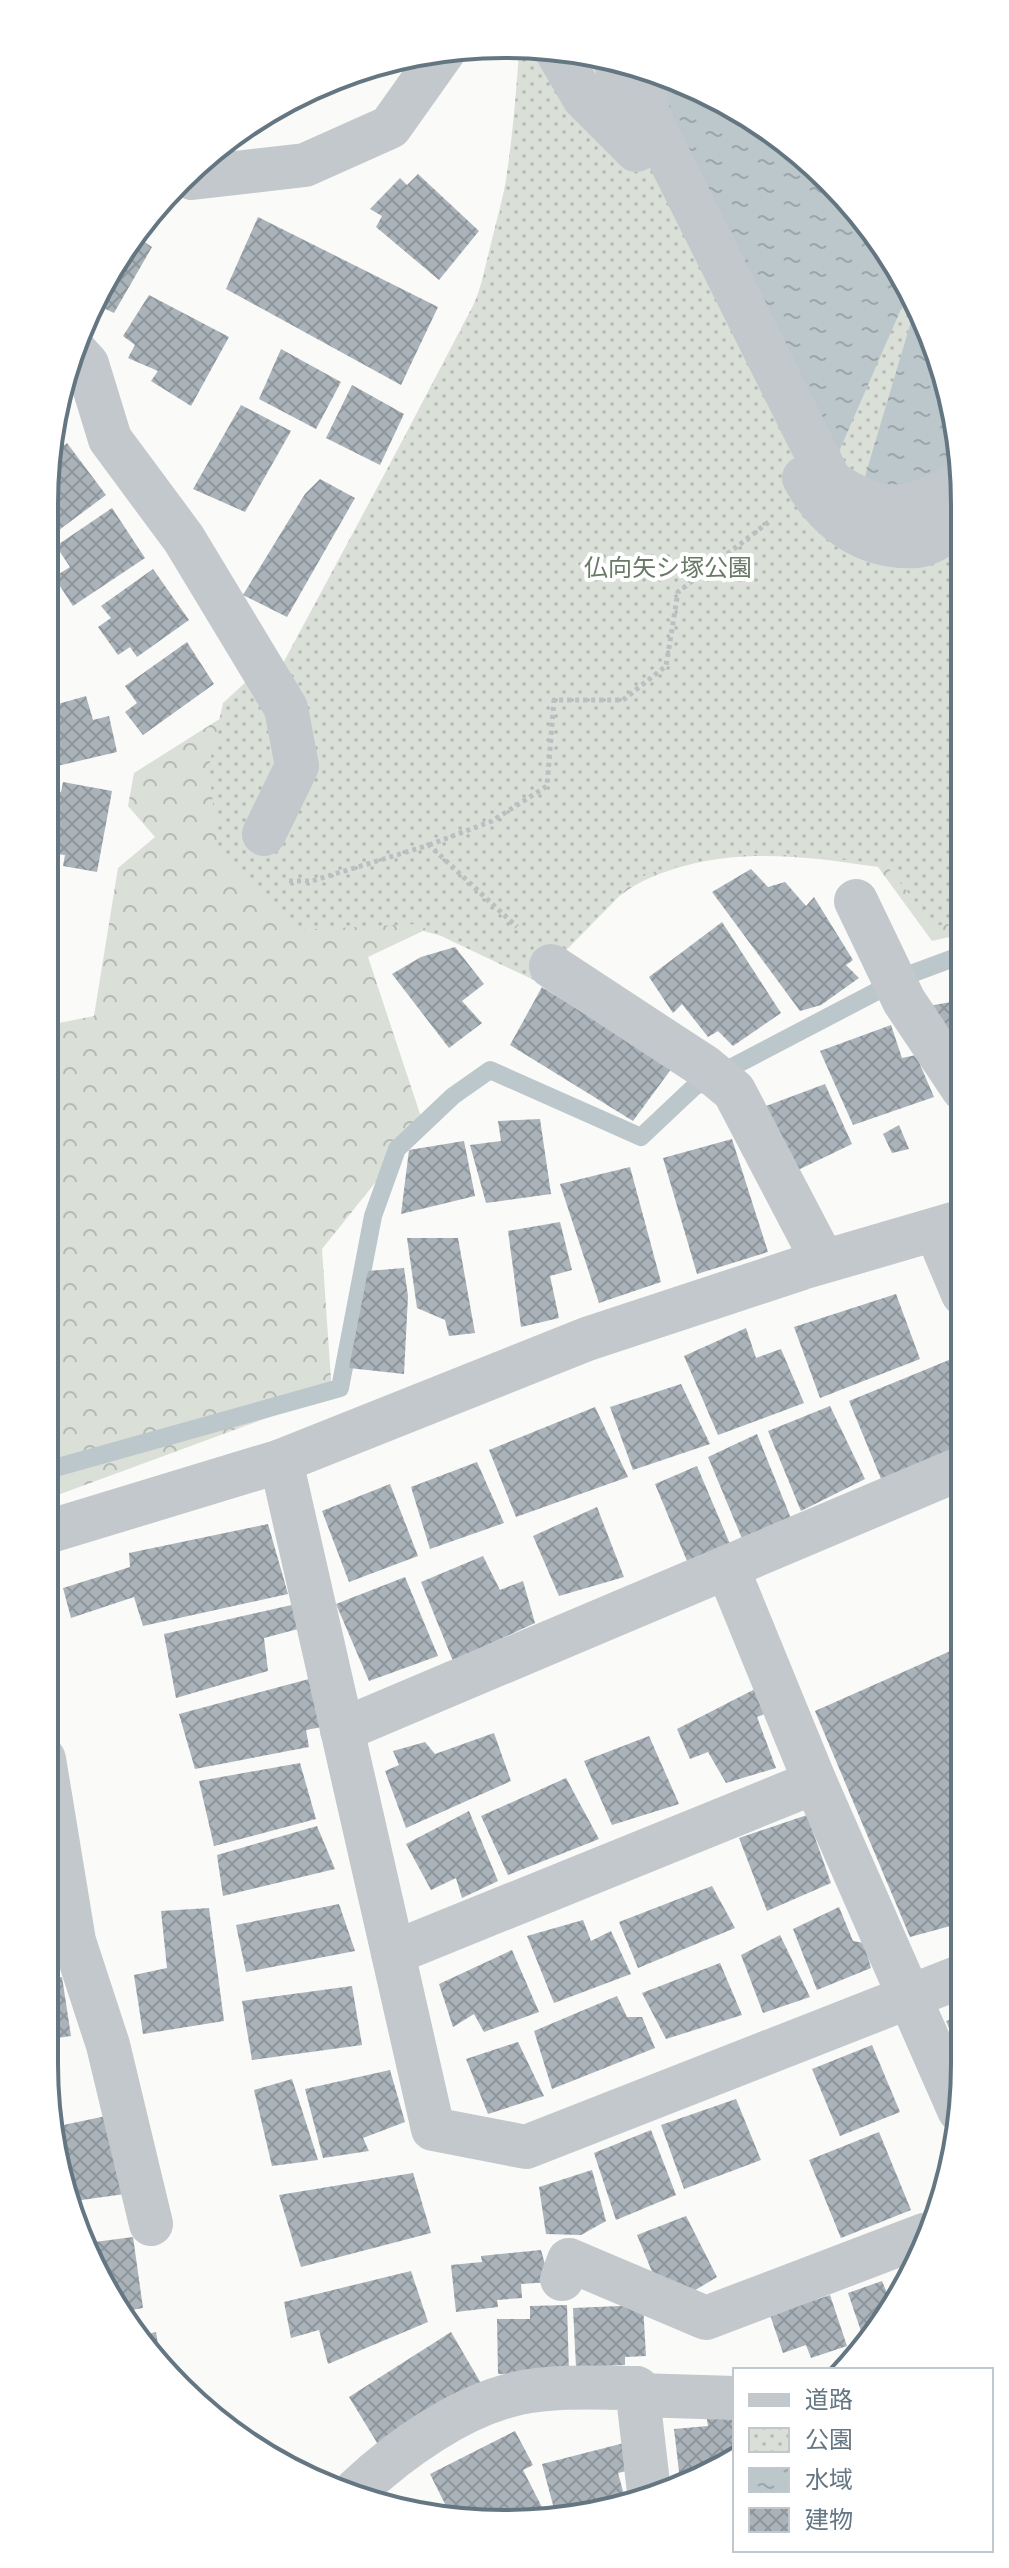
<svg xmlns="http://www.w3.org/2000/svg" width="1009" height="2568" viewBox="0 0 1009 2568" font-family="Helvetica,'Noto Sans JP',sans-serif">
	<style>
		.forest { fill: url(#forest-crowns) }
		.park { fill: url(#park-dots) }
		.water { fill: url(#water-ripples) }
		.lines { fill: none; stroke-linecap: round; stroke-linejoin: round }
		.stream { stroke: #bbc7cb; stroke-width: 18 }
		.building { fill: url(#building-cross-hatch) }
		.path { stroke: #bbbfc2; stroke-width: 5; stroke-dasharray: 4 4; stroke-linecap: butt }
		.minor { stroke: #c3c8cc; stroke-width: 44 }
		.labels { text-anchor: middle; stroke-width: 8; stroke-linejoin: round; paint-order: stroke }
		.park-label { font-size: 24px; fill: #687a64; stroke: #fff }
		.rim { fill: none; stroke: #657683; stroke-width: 4 }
	</style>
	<defs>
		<pattern id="forest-crowns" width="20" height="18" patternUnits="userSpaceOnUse" patternTransform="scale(2)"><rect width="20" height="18" fill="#dadfd7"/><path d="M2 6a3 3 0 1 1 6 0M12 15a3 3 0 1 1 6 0" fill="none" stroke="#b4b9b4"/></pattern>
		<pattern id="park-dots" width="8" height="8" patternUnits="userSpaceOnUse" patternTransform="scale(2)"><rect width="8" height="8" fill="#dadfd7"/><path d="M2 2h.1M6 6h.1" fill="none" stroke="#b4b9b4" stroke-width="1.8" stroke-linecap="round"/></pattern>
		<pattern id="water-ripples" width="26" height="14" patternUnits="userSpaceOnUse" patternTransform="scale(2)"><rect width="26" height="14" fill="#bbc7cb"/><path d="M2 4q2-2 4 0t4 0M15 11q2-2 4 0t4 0" fill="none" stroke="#9ca6aa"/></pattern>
		<pattern id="building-cross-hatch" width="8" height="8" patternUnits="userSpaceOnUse" patternTransform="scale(2)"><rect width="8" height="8" fill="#aab3b9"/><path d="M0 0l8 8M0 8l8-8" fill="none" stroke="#8e969c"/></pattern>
	</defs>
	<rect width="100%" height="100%" fill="#fafaf8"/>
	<!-- forest -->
	<path class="forest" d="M538 54 961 579 962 934 932 941 878 867C798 855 720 845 643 881 617 893 567 941 542 962L423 931 368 957 423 1123 322 1249 332 1394 44 1500V1026L94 1016 118 868 155 837 128 806 134 773 275 684 478 296Z"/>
	<!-- park -->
	<path class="park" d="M519 53 624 60 760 121 851 201 930 328 961 444 962 922 935 926 885 864 797 855H729L640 875 536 981 416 924 297 930 218 853 209 766 223 703 250 678 282 665 470 315C505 225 512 147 519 53Z"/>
	<!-- water -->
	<g class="water">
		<polygon points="624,60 760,121 851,201 908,293 824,486"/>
		<path d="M916 305C945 353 961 430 961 485L858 500Z"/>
	</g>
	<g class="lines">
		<!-- stream -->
		<polyline class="stream" points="44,1471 340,1388 373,1216 397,1149 453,1096 490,1070 641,1137 694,1087 908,975 962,955"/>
	</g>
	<!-- building -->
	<g class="building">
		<polygon points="418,174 479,231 439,280 376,227 382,216 370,209 400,178 407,185"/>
		<polygon points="258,217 438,307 401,385 226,289"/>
		<polygon points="134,235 152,247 114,313 99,306"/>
		<polygon points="149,295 229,337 191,406 151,381 158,371 128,358 135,345 123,336"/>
		<polygon points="281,349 341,382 316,429 259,399"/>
		<polygon points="352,385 404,414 380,465 326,438"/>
		<polygon points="241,405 291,431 245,512 193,489"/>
		<polygon points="67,443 106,495 55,533 44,523 50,456"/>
		<polygon points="320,479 355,498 287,617 243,595 305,494"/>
		<polygon points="112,508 145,558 73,606 54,577 70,567 56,546"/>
		<polygon points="153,569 189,620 137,657 130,647 118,655 98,627 111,618 101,606"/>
		<polygon points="187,642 214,684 143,735 125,712 137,703 125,686"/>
		<polygon points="86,696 93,720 109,716 117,752 53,767 53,761 44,764 44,708"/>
		<polygon points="63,782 112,791 97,872 63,866 65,855 54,854 56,842 44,840 44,788 61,792"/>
		<polygon points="751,869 768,887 785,882 806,906 814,897 853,960 846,965 859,978 821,1005 800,1011 712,892"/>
		<polygon points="722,922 781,1013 733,1046 718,1031 708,1037 682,1004 673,1013 649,977"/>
		<polygon points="455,947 484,984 462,1001 482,1023 449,1048 392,974 421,957"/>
		<polygon points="542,987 672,1068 633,1121 510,1045"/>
		<polygon points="962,1000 963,1068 923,1007"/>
		<polygon points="891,1025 902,1058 916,1055 934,1097 853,1125 820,1051"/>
		<polygon points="825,1084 852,1144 798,1170 766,1106"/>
		<polygon points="540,1119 551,1194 486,1203 470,1145 501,1141 498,1121"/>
		<polygon points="899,1125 909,1149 892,1153 883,1134"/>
		<polygon points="732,1139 768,1252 697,1274 663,1158"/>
		<polygon points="464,1141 475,1196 401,1214 409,1150"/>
		<polygon points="630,1167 661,1282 599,1303 560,1184"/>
		<polygon points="560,1222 572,1270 550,1276 559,1318 521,1327 508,1231"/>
		<polygon points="407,1238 458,1238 475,1333 449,1336 445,1320 417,1308"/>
		<polygon points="404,1268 408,1296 404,1374 349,1368 368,1271"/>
		<polygon points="896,1294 920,1359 820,1398 794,1327"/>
		<polygon points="746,1328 756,1358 781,1349 804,1403 718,1435 684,1356"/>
		<polygon points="949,1360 963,1390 963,1451 884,1486 849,1401"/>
		<polygon points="681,1384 710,1444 633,1470 610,1407"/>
		<polygon points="830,1406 865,1479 801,1511 768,1431"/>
		<polygon points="595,1407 628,1477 516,1517 489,1450"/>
		<polygon points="757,1434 792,1521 743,1541 708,1457"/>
		<polygon points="477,1462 504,1523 430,1549 411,1487"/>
		<polygon points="697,1466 730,1544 687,1561 655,1484"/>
		<polygon points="390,1484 418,1556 349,1582 322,1511"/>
		<polygon points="597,1507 624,1577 559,1596 533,1536"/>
		<polygon points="268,1524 288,1594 143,1626 134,1597 71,1618 63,1588 130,1567 129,1553"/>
		<polygon points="483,1556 500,1590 523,1581 535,1623 453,1661 421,1582"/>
		<polygon points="405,1577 438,1656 369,1681 336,1604"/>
		<polygon points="296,1604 298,1629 264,1638 268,1671 176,1698 164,1634"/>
		<polygon points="964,1645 965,1922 910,1937 815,1711"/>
		<polygon points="309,1679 322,1727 306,1730 309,1747 195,1769 179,1714"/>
		<polygon points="759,1687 767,1713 757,1717 776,1768 726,1783 708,1752 690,1759 677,1729"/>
		<polygon points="494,1733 511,1781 406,1828 385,1771 399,1765 393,1751 425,1742 435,1754"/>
		<polygon points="649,1736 679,1804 612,1825 584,1761"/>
		<polygon points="300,1763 316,1819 214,1846 199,1781"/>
		<polygon points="566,1778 599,1839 508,1875 481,1816"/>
		<polygon points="469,1811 498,1881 462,1898 456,1878 431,1890 406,1844"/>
		<polygon points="807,1815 831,1883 767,1911 739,1838"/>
		<polygon points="317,1826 335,1869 223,1896 217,1855"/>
		<polygon points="712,1886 735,1928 638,1968 619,1922"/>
		<polygon points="339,1904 355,1951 246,1972 236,1925"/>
		<polygon points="839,1907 853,1941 864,1943 871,1968 817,1990 793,1929"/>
		<polygon points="209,1908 224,2021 143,2034 134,1975 167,1968 161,1911"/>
		<polygon points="583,1920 591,1941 611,1931 631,1974 554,2003 527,1936"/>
		<polygon points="780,1935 810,1997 763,2013 741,1955"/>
		<polygon points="512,1950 539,2012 484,2032 474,2014 453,2027 439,1984"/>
		<polygon points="720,1963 742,2015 666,2039 642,1993"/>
		<polygon points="62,1977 71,2036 44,2040 44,1979"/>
		<polygon points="352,1986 362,2045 252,2060 242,2001"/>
		<polygon points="617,1996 627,2017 642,2017 655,2048 552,2089 534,2031"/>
		<polygon points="965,2015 965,2064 946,2021"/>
		<polygon points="518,2042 544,2096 488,2114 466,2059"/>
		<polygon points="872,2045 900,2112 840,2136 812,2069"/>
		<polygon points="390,2070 405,2122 363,2138 369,2151 323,2158 305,2089"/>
		<polygon points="292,2079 318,2160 272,2166 254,2090"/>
		<polygon points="736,2099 761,2160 684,2189 661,2125"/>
		<polygon points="106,2116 132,2193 67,2202 54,2127"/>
		<polygon points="651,2130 676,2195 616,2220 594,2153"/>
		<polygon points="879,2132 911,2210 841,2238 809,2160"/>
		<polygon points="592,2170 606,2221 581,2235 546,2234 539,2187"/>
		<polygon points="413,2173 431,2233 301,2267 279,2195"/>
		<polygon points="686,2216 717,2277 682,2298 655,2279 637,2235"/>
		<polygon points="133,2237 143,2308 126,2311 87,2243"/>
		<polygon points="541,2250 550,2282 521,2284 522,2298 497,2300 498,2307 456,2312 451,2265 482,2262 481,2256"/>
		<polygon points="411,2271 428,2322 328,2364 319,2330 291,2338 284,2302"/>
		<polygon points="882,2281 887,2293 896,2290 871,2341 865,2343 848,2293"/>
		<polygon points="830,2295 847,2346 811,2358 806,2345 783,2353 770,2315"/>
		<polygon points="567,2305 569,2372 498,2374 497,2319 530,2319 530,2306"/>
		<polygon points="643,2305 646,2356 625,2357 625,2365 576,2367 573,2308"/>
		<polygon points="156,2332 162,2370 140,2336"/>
		<polygon points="451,2332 482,2385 379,2446 349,2397"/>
		<polygon points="732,2410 735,2457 680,2480 674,2429 708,2426 706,2414"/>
		<polygon points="515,2431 533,2465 523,2470 547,2517 453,2520 430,2474"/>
		<polygon points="628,2442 635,2469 618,2473 626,2502 595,2515 556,2516 542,2464"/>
	</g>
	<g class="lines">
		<!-- path -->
		<g class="path">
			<polyline points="429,845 492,821 547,786 554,700 623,700 666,666 678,592 770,521"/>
			<polyline points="289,881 312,881 429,845 517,927"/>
		</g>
		<!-- minor -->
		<g class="minor">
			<path d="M559 55 584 98 636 150 659 137 830 481C882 517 907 512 961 483"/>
			<polyline points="616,59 623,108 659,137 648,114 642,68"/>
			<polyline points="192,178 305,165 390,127 446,48"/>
			<polyline points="76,352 87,364 110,439 184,539 286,708 297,766 264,834"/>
			<path d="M804 478C826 520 866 549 916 546 930 545 948 531 961 524"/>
			<polyline points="856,901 904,1001 963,1089"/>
			<polyline points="551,966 705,1067 734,1091 823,1261"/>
			<polyline points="936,1230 963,1294"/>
			<polyline points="281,1461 433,2129 526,2147 965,1975"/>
			<polyline points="44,1533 281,1461 587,1339 802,1268 963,1221"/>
			<polyline points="727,1567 815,1782 959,2110"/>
			<polyline points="342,1730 964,1467"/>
			<polyline points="44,1759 74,1941 108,2045 151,2224"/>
			<polyline points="393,1953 815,1782"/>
			<polyline points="562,2279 569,2260 706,2318 924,2235"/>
			<polyline points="637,2395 735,2398"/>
			<path d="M356 2490C400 2449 460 2406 519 2393 558 2385 598 2388 637 2388L649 2492"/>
		</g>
	</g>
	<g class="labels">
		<!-- park labels -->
		<g class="park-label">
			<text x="668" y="576">仏向矢シ塚公園</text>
		</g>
	</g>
	<!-- crop -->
	<path d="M0 0H1009V2568H0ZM504 58H505A446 446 0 0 1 951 504V2064A446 446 0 0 1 505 2510H504A446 446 0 0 1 58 2064V504A446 446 0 0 1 504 58Z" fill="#fff" fill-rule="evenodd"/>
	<path class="rim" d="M504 58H505A446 446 0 0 1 951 504V2064A446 446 0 0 1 505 2510H504A446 446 0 0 1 58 2064V504A446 446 0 0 1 504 58Z"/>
	<!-- legend -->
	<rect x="733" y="2368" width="260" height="184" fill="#ffffff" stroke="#c1c8cd" stroke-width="2"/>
	<rect x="749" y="2394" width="40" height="12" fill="#c3c8cc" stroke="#c1c8cd" stroke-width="2"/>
	<text x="805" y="2408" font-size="24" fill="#657683">道路</text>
	<rect x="749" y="2428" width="40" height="24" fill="url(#park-dots)" stroke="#c1c8cd" stroke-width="2"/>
	<text x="805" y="2448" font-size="24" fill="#657683">公園</text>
	<rect x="749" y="2468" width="40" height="24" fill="url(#water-ripples)" stroke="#c1c8cd" stroke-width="2"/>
	<text x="805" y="2488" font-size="24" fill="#657683">水域</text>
	<rect x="749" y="2508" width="40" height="24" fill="url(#building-cross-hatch)" stroke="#c1c8cd" stroke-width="2"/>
	<text x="805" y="2528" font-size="24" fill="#657683">建物</text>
</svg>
